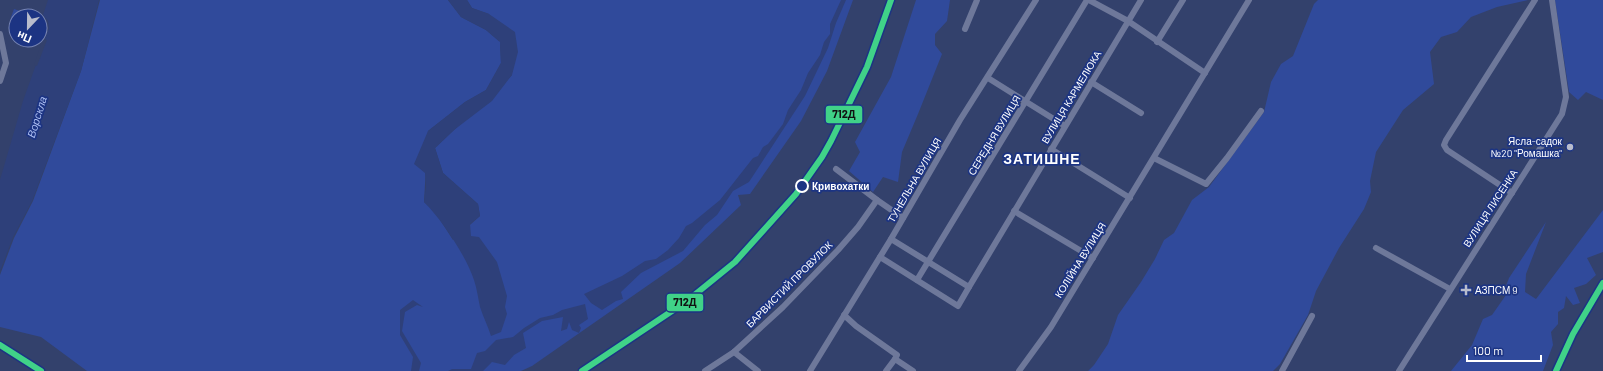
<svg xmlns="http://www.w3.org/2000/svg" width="1603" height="371" viewBox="0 0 1603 371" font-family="Barlow,sans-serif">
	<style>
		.green { fill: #304a9b }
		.water { fill: #2e407a }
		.pier { fill: #33416c }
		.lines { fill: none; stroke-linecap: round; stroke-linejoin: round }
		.stream { stroke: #2e407a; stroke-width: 1.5 }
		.minor { stroke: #6e789a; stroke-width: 6 }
		.rail-1-casing { stroke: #1c3483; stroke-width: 9 }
		.rail-1 { stroke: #40d288; stroke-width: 6 }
		.poi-dot { fill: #b8bccc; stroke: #1c3483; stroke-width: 1.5 }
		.stop-dot { fill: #1c3483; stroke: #fff; stroke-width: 2 }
		.labels { text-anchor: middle; stroke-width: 3.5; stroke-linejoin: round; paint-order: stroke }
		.street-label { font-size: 10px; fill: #fff; stroke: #1c3483 }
		.poi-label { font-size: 10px; fill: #fff; stroke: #1c3483; text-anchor: end }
		.stop-label { font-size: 10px; font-weight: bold; fill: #fff; stroke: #1c3483; text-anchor: start }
		.water-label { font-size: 11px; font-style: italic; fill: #acbef2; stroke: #1c3483 }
		.district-label { font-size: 14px; font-weight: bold; letter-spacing: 1px; fill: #fff; stroke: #1c3483 }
		.line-badge { stroke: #1c3483; stroke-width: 1.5 }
		.pale-badge-label { font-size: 11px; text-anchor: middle; font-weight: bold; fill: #111 }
	</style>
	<rect width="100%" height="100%" fill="#33416c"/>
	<!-- green -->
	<g class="green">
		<polygon points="100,0 448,0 461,17 486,30 500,42 501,63 486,90 465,102 428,131 424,202 435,212 453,240 480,216 478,204 443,173 435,148 512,75 489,14 472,8 467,0 853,0 827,71 801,121 750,194 738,195 741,205 680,263 532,366 521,371 87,371 41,337 0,327 0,275 14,238 33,201 81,71"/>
		<polygon points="916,0 950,0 947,21 935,34 935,45 942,54 918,114 902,152 898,182 883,177 873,192 849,171 860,152 855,142 891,77"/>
		<polygon points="1318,0 1528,0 1497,7 1471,17 1457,32 1441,37 1430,52 1434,84 1403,110 1376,152 1370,181 1371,192 1364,209 1339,248 1316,291 1308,315 1280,364 1273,371 1088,371 1094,365 1108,344 1118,315 1141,282 1155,259 1164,240 1174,233 1192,200 1209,187 1264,112 1271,82 1281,64 1293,56 1314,4"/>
		<polygon points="1555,0 1603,0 1603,100 1586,92 1578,100 1569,92"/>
		<polygon points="14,9 20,11 18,16 16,16 16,22 10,20"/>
		<polygon points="1603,210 1603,252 1587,258 1596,275 1586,284 1574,288 1580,303 1573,305 1566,296 1564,308 1558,312 1558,324 1551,332 1553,345 1543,371 1451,371 1472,345 1483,319 1492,315 1506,295 1504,291 1509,278 1546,222 1526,274 1525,292 1536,299"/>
	</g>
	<!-- water -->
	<g class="water">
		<polygon points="48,0 99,0 81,71 32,201 13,237 0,271 0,180 23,101 49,28 48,21 43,15"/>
		<path d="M448 0H467L472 8 489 14 515 32 518 52 512 75 492 101 454 130 435 148 443 173 478 204 480 216 470 224 471 236 479 237 497 262 507 296 505 307 507 314 501 332 491 336C488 326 483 317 480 307 478 298 477 289 474 280 466 256 442 220 424 202L426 186 425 173 414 164 428 131 465 102 486 90 501 63 500 42 486 30 461 17Z"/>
		<polygon points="841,0 846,0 836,23 828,48 805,96 749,182 733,191 717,215 705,225 683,251 641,273 621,292 623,299 616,301 602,310 591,303 584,294 622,276 645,261 656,259 668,250 679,238 686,226 692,223 720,200 753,158 758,156 763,147 768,144 783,124 788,110 801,90 808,73 820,55 824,42 830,34 830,24"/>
		<polygon points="413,300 423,307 417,305 405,312 402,331 421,363 419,371 411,371 413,357 400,335 400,310"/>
		<polygon points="585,304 588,319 579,325 581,328 579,333 572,330 569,322 567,329 561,331 563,317 542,321 523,333 526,348 514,355 505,365 492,362 483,371 448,371 452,369 471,369 477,353 485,351 496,340 513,337 524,328 540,318 553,315 562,310"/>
	</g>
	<!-- pier -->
	<polygon class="pier" points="43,38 47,40 37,66 34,65"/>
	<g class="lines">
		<!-- stream -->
		<polyline class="stream" points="1559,371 1577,332 1603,289"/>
		<!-- minor -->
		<g class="minor">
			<polyline points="1089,0 1128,21 1205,73"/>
			<polyline points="965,29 977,0"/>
			<polyline points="0,34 6,63 0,81"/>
			<polyline points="1157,42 1183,0"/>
			<polyline points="988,78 1065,126"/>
			<polyline points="1091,82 1141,113"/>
			<polyline points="1051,149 1130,198"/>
			<polyline points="1154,158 1206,184 1227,158 1261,111"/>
			<polyline points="836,169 877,200 903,218"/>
			<polyline points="1512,193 1447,150 1444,145 1446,140 1535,0"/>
			<polyline points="1014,211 1093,258"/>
			<polyline points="1376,248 1450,289"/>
			<polyline points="880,257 958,306 969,287 891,239"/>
			<polyline points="917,280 1087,0"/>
			<polyline points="969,287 1141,0"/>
			<polyline points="844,315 856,326 897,355 895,359 913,371"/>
			<polyline points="734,352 758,371"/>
			<polyline points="705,371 734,352 783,307 838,250 858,227 877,200"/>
			<polyline points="810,371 891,239 960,120 1036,0"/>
			<polyline points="886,371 895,359"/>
			<polyline points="1019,371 1051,327 1249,0"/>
			<polyline points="1282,371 1312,316"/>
			<polyline points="1399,371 1562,114 1566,97 1552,0"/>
		</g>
		<defs>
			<g id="rail-1">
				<polyline points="0,345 41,371"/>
				<polyline points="582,371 687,301 735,262 796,194 822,157 831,141 867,67 891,0"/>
				<polyline points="1556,371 1573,334 1603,283"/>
			</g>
		</defs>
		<!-- rail-1 casing -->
		<use href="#rail-1" class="rail-1-casing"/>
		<!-- rail-1 -->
		<use href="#rail-1" class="rail-1"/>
	</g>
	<!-- markers -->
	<g class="poi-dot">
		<circle cx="1570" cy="147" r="4"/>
		<path d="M1464 284h4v4h4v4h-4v4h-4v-4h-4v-4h4z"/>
	</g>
	<circle class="stop-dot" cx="802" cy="186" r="6"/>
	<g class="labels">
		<!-- street labels -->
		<g class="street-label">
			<text transform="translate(1071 97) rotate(-59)" y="4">ВУЛИЦЯ КАРМЕЛЮКА</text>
			<text transform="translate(994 135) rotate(-59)" y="4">СЕРЕДНЯ ВУЛИЦЯ</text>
			<text transform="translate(914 180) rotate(-60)" y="4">ТУНЕЛЬНА ВУЛИЦЯ</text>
			<text transform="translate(1490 208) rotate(-57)" y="4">ВУЛИЦЯ ЛИСЕНКА</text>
			<text transform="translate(1080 260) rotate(-58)" y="4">КОЛІЙНА ВУЛИЦЯ</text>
			<text transform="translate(789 284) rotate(-45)" y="4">БАРВИСТИЙ ПРОВУЛОК</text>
		</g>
		<!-- poi labels -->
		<g class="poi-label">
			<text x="1562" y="145">Ясла-садок<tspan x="1562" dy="12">№20 "Ромашка"</tspan></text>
			<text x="1475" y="294" text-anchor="start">АЗПСМ 9</text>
		</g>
		<!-- stop labels -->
		<g class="stop-label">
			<text x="812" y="190">Кривохатки</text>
		</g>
		<!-- water labels -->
		<g class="water-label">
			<text transform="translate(37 117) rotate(-73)" y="4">Ворскла</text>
		</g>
		<!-- district labels -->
		<g class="district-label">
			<text x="1042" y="164">ЗАТИШНЕ</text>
		</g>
	</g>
	<g class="line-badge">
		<rect x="825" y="105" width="38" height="19" rx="4" fill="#40d288"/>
		<rect x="666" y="293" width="38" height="19" rx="4" fill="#40d288"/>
	</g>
	<g class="pale-badge-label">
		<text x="844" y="118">712Д</text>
		<text x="685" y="306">712Д</text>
	</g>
	<!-- north arrow -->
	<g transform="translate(28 28) rotate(202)"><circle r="19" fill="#1c3483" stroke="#7785b5"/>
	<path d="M0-3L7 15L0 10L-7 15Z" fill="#b8bccc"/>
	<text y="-6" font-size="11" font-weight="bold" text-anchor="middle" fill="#ffffff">Пн</text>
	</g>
	<!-- scale -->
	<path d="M1467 355v6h74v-6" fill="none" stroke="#ffffff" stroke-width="2"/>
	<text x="1473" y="355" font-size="12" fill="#ffffff" stroke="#1c3483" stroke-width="3" paint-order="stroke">100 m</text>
</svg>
